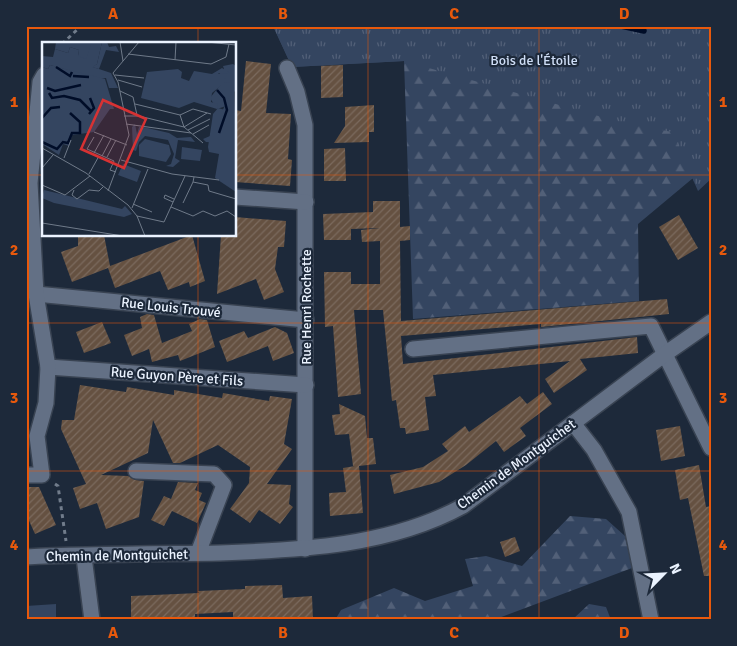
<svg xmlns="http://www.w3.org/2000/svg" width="737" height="646" viewBox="0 0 737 646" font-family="Signika,sans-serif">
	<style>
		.green { fill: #344560 }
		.forest { fill: url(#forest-firs) }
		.park { fill: url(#park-tufts) }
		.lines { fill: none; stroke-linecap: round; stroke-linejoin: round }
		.stream { stroke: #000d28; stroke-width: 5.5 }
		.building { fill: url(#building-hatch) }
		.minor-casing { stroke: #394352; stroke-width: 18 }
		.path { stroke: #717c8b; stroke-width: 3; stroke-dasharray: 4 4; stroke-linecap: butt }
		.minor { stroke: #637085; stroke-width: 15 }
		.grid { fill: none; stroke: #e8590c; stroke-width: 1; stroke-opacity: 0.55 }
		.labels { text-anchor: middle; stroke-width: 4.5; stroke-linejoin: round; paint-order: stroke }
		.park-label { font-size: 14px; fill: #cfdef6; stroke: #1d293a }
		.street-label { font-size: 14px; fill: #ebf3ff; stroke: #1d293a }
		.inset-river { fill: none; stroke: #000d28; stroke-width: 2.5 }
		.inset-road { fill: none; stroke: #6f7a89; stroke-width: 1 }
		.view { fill: #d73233; fill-opacity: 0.15; stroke: #d73233; stroke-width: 2.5 }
		.inset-edge { fill: none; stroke: #ebf3ff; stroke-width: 2.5 }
		.neatline { fill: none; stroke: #e8590c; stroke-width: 2 }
		.grid-label { font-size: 16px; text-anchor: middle; font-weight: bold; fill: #e8590c }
	</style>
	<defs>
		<pattern id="forest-firs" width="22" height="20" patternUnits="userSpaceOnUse" patternTransform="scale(1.25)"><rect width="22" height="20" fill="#344560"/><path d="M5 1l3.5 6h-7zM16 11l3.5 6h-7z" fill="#526078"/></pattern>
		<pattern id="park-tufts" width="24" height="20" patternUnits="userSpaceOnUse" patternTransform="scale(1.25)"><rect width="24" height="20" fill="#344560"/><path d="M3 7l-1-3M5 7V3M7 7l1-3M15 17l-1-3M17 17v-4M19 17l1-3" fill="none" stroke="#526078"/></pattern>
		<pattern id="building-hatch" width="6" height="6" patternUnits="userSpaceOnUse" patternTransform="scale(1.25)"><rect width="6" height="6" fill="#655141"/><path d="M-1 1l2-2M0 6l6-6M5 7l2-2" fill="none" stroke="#7b6a5e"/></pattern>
	</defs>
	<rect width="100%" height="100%" fill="#1d293a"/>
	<!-- green -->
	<polygon class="green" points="56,604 56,620 26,620 26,606"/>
	<!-- forest -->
	<g class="forest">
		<polygon points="273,26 696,26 711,163 638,224 639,301 413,319 404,61 292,67"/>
		<polygon points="570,516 606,519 625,536 632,568 496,619 498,620 335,620 341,610 394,588 425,601 473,586 465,559 486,556 522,566"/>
		<polygon points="589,604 606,607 611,620 572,620"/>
	</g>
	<!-- park -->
	<polygon class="park" points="273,26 711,26 711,179 698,191 672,132 616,121 404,61 292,67"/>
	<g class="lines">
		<!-- stream -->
		<polyline class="stream" points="621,26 644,31"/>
	</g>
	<!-- building -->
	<g class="building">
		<polygon points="246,61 271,64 266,113 291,114 288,159 292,160 290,186 235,182 235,110 241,111"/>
		<polygon points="343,65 343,97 321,98 321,66"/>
		<polygon points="374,105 374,132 369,132 369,142 334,143 345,126 345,107"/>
		<polygon points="345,148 346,181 324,181 324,149"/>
		<polygon points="373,201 400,201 400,227 410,226 410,240 400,241 401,321 667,299 669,314 541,327 541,324 401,336 403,364 637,337 638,353 580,359 587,370 554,393 545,379 570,361 433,375 436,396 425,397 429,430 406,434 405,428 400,428 396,400 392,401 383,310 354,310 361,394 338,397 333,326 325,327 324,272 351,272 351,284 380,284 380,241 362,242 361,230 380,228 351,229 351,240 324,240 323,214 373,212"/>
		<polygon points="679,215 698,248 678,260 659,227"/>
		<polygon points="235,217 286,221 284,247 278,247 275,269 284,292 264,300 256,279 217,294 221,235 235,235"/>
		<polygon points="78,235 104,235 110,266 192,235 205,281 190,287 189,282 168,290 160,271 115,288 108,268 72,282 61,252 78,246"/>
		<polygon points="147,314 154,315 162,343 192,331 189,324 200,319 207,320 215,347 180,361 178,355 152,362 149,349 132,356 124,335 142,328 140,317"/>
		<polygon points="102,322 111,343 84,353 76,332"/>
		<polygon points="275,327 287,333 294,353 273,361 268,346 227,362 219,341 244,331 248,338"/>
		<polygon points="80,385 126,392 127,387 174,395 174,390 222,398 223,393 269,401 270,396 292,399 284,444 292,449 267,484 291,485 289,504 293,507 280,524 259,510 250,523 230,509 249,483 250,467 218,445 180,463 173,463 153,420 148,453 101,475 128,476 135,480 144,481 139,517 106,529 97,503 80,509 73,488 86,484 61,429 62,420 74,420"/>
		<polygon points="543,392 552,404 520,428 526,436 504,452 496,441 466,465 439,482 394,494 390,475 423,467 448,451 442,444 465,426 469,432 520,396 527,404"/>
		<polygon points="339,404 365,416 367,438 373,438 376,464 359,466 363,513 330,516 329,493 346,492 343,468 355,466 353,466 349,434 335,435 332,415 340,414"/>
		<polygon points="680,426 685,456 661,461 656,430"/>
		<polygon points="699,465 706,507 711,506 711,576 704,576 688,498 680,500 675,470"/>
		<polygon points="178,482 198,483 195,490 202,493 199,500 206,503 197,523 172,511 164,526 151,520 164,496 171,499"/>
		<polygon points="26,487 39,487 56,525 35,534 26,514"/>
		<polygon points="515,537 520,551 505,557 500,542"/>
		<polygon points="282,585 283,598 312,596 313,620 233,620 233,612 195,614 195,620 131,620 131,596 199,593 198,591 245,589 245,586"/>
	</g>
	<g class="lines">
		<defs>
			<g id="minor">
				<polyline points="287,68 297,92 305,125 305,549"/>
				<polyline points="235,197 306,202"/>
				<polyline points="36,294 306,320"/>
				<polyline points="413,349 651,326 711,448"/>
				<polyline points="48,367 306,385"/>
				<polyline points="573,423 594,450 629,512 651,620"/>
				<polyline points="136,471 214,474 224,485 198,553"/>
				<polyline points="26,475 42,475 37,436 46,403 48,367 36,294 30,183 40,82 44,75"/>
				<path d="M26 557C90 554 155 554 220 553 302 550 390 546 463 506L665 354 711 322"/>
				<polyline points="84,557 92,620"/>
			</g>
		</defs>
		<!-- minor casing -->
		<use href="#minor" class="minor-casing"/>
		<!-- path -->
		<g class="path">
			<polyline points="62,44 81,26"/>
			<polyline points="55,484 58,486 66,541"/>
		</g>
		<!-- minor -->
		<use href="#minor" class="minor"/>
	</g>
	<!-- grid -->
	<path class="grid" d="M198 26V44M368 26V620M539 26V620M26 175H44M235 175H711M198 235V620M26 323H711M26 471H711"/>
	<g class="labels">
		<!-- park labels -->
		<g class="park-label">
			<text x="534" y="65">Bois de l'Étoile</text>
		</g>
		<!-- street labels -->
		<g class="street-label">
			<text transform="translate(171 307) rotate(6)" y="5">Rue Louis Trouvé</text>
			<text transform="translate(306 307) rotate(-90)" y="5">Rue Henri Rochette</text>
			<text transform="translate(177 376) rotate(4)" y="5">Rue Guyon Père et Fils</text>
			<text transform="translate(516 464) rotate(-36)" y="5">Chemin de Montguichet</text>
			<text transform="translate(117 555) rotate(-1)" y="5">Chemin de Montguichet</text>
		</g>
	</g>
	<!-- overview -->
	<g transform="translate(42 42)">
		<rect width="194" height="194" fill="#1d293a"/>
		<path d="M50 0H60L55 22 51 25 69 31 76 46H67L64 36 57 37 8 23 6 27 0 25V14L11 15 13 7 26 11 28 5 37 8 36 14ZM191 22 194 24V47L184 64 175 67 168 56 179 42 176 33 182 27 181 24ZM103 97 127 103 129 112 124 120 97 114V103ZM140 105 160 108 158 119 139 117ZM81 122 99 129 95 140 76 133ZM2 148 80 167 83 164 90 172 82 175 12 161 0 156Z" fill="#344560"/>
		<path d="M60 0H65L67 5 74 4 77 10 64 8 57 27 50 25 55 22ZM180 26 190 32 176 31 188 41 183 40 170 51 169 60 176 62 175 67 152 60 137 66 99 56 105 30 136 27 140 30 139 36 147 39 152 29 170 32ZM192 45 194 101 164 100 161 97 168 94ZM93 82 95 92 97 85H101L127 91 135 96 149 95 153 100 136 98 133 116 138 119 131 125 124 124 129 122 132 112 126 98 103 94 97 100 94 109 91 108 90 85Z" fill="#344560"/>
		<path d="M14 0H50L44 17 36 14 37 8 28 5 26 11 13 7ZM8 23 63 37 72 67H68L52 90 30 93 27 104 21 102 17 113 0 102V25L6 27ZM176 66 194 71V150L173 136 177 112 167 110 166 105 171 72Z" fill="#344560"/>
		<path class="inset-river" d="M14 25 28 34 30 30M31 34 47 35M5 46 13 49 39 43M175 48 182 56 185 68 177 91M7 51 10 56 22 54 38 58 50 70M47 72 52 66 48 56M0 76 9 66 18 65M0 100 15 107 21 100 26 101 30 91H38V80L28 71"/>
		<path class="inset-road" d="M78 0 81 19M165 0 194 3M86 12 169 22 184 15 187 2M133 18 134 0M73 33 102 36M76 38 100 45M78 49 91 55 95 73M93 62 138 73 151 67 169 72M138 73 142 85 165 71M82 74H97L142 85 161 101M84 82 149 91M146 88 168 77M52 90 85 103M151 92 167 83M52 95 45 107 72 119 68 128 74 130M0 106 44 131 86 163 95 174 103 194M52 111 62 93M60 114 69 97M65 115 74 98M22 116 29 98M79 118 130 132 177 138M0 126 11 113M47 132 57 114M152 135 151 140 166 143 167 149 194 157M0 143 23 153 48 134M32 148 30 153 35 157 47 148 57 149 61 145M66 149 87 93 76 40 71 31 97 0M131 160 122 156 123 153 132 157M141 161 151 140M91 162 110 170M129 165 151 174 161 169 173 174 185 169 194 175M90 166 106 127M95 174 122 180 143 134M0 181 81 194"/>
		<path class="view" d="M61 58 104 77 82 126 39 107Z"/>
		<rect width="194" height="194" class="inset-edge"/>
	</g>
	<!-- border -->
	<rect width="737" height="646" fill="none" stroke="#1d293a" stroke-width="55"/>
	<!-- north arrow -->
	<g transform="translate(664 574) rotate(66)" stroke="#1d293a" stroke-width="4" paint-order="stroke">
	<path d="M0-4L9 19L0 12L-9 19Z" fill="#ebf3ff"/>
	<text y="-8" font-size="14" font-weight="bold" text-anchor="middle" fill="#ebf3ff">N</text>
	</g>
	<rect x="28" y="28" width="682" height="590" class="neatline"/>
	<g class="grid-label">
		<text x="113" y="19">A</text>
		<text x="283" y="19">B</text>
		<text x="454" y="19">C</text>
		<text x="624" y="19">D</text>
		<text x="14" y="107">1</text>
		<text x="723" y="107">1</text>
		<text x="14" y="255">2</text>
		<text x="723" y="255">2</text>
		<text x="14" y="403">3</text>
		<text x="723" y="403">3</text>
		<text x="14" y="550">4</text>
		<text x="723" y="550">4</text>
		<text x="113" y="638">A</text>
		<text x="283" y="638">B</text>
		<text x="454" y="638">C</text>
		<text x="624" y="638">D</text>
	</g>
</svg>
